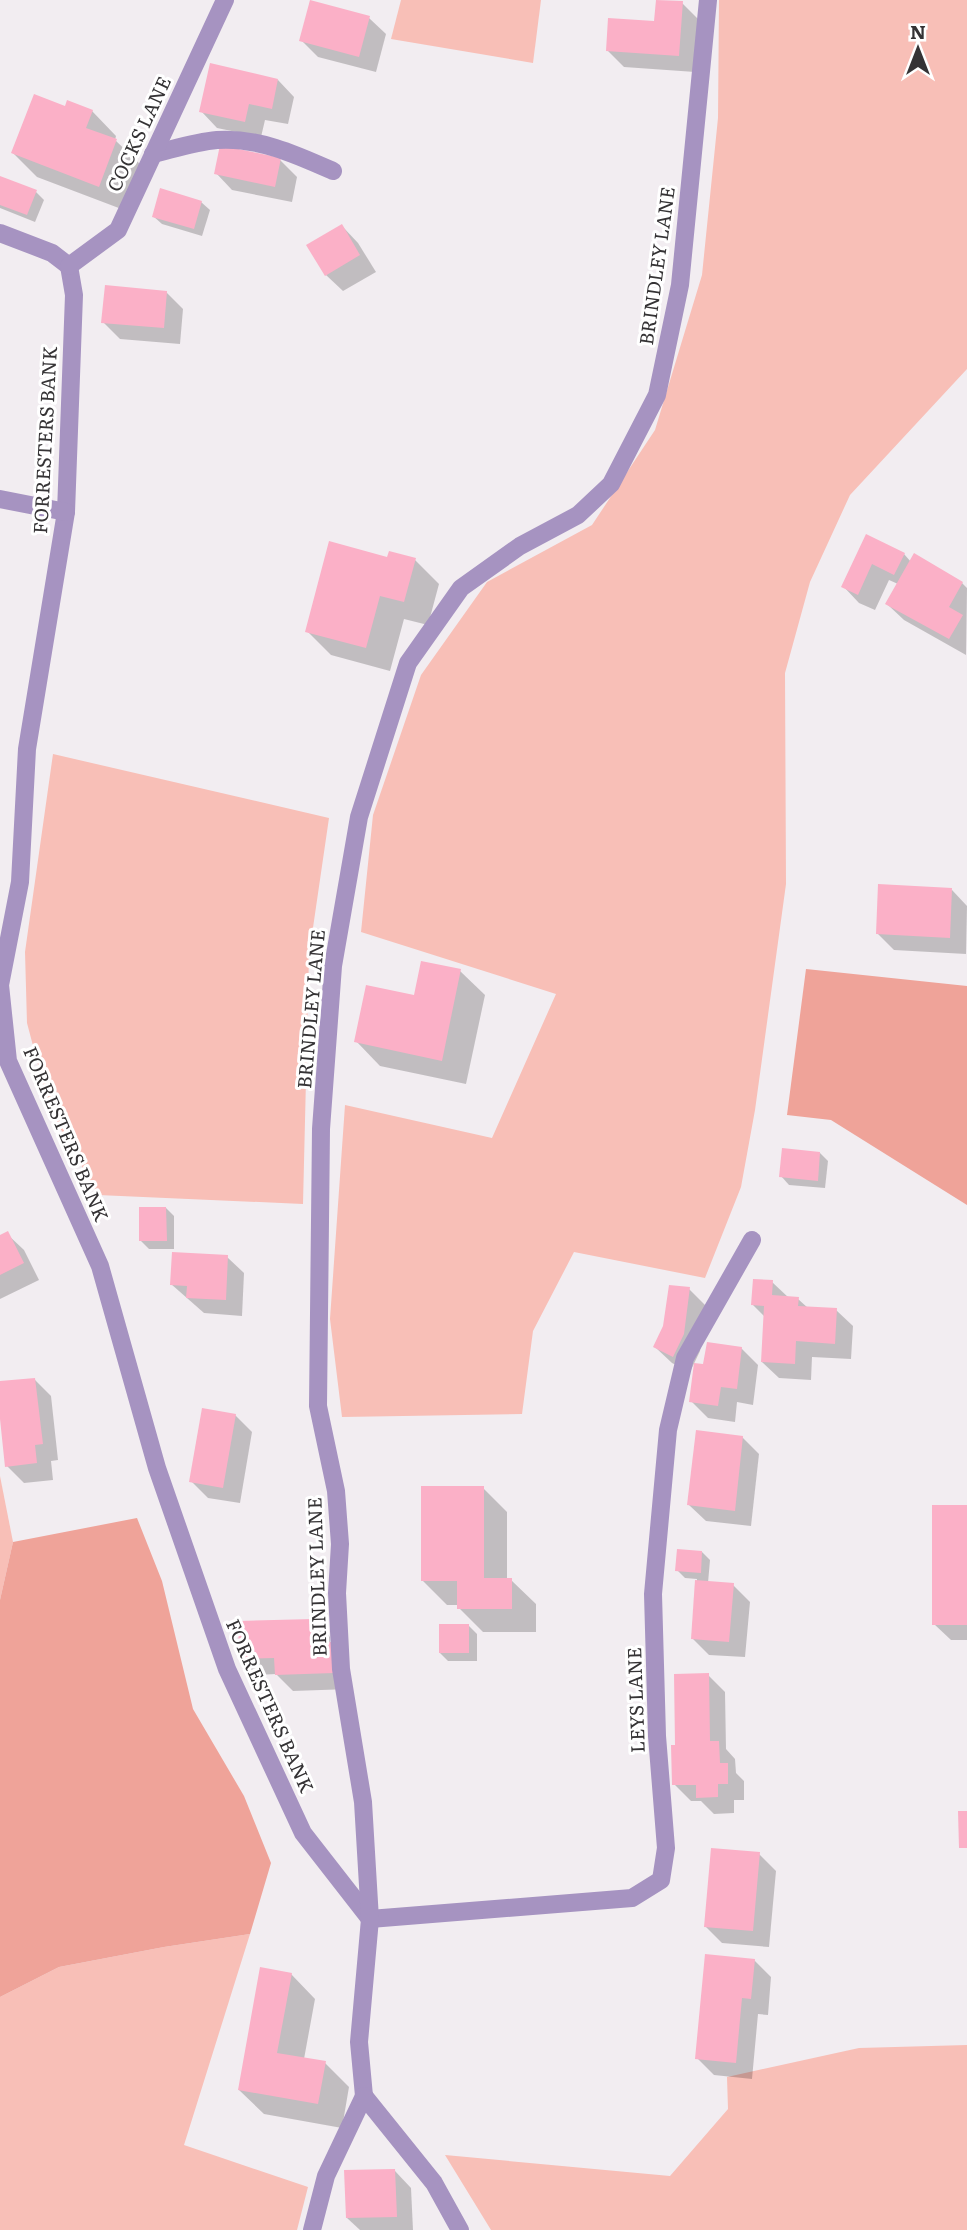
<svg xmlns="http://www.w3.org/2000/svg" width="967" height="2230" viewBox="0 0 967 2230" font-family="Literata,serif">
	<style>
		.green { fill: #f8bfb7 }
		.forest { fill: #efa399 }
		.shadow { fill: #0003 }
		.building { fill: #fbb0c7 }
		.lines { fill: none; stroke-linecap: round; stroke-linejoin: round }
		.lane { stroke: #a693c1; stroke-width: 18 }
		.street { stroke: #a693c1; stroke-width: 18 }
		.labels { text-anchor: middle; stroke-width: 6; stroke-linejoin: round; paint-order: stroke }
		.street-label { font-size: 19px; fill: #353335; stroke: #fff }
	</style>
	<rect width="100%" height="100%" fill="#f2edf1"/>
	<!-- green -->
	<g class="green">
		<polygon points="401,0 541,0 533,63 391,39"/>
		<polygon points="719,0 967,0 967,369 850,495 810,582 785,673 786,884 755,1110 741,1187 705,1278 574,1252 533,1331 522,1414 342,1417 330,1319 345,1105 492,1138 556,994 361,932 373,815 421,675 487,582 592,525 655,430 702,275 718,118"/>
		<polygon points="53,754 329,818 309,955 303,1204 98,1195 50,1110 27,1023 25,952"/>
		<polygon points="0,1476 13,1542 0,1600"/>
		<polygon points="250,1934 184,2145 308,2187 297,2230 0,2230 0,1997 59,1967 164,1947"/>
		<polygon points="967,2045 967,2230 491,2230 445,2155 670,2176 728,2109 727,2077 859,2048"/>
	</g>
	<!-- forest -->
	<g class="forest">
		<polygon points="806,969 967,986 967,1205 831,1120 787,1115"/>
		<polygon points="137,1518 162,1581 193,1709 244,1796 271,1863 250,1934 164,1947 59,1967 0,1997 0,1600 13,1542"/>
	</g>
	<!-- shadow -->
	<g class="shadow">
		<polygon points="682,3 699,20 695,72 624,67 607,50 656,23"/>
		<polygon points="369,18 386,34 376,72 318,57 301,40"/>
		<polygon points="278,80 294,97 288,124 265,120 261,137 217,128 201,111"/>
		<polygon points="66,108 92,111 116,136 115,140 141,165 124,210 37,177 13,153"/>
		<polygon points="280,160 297,177 292,202 232,190 216,173"/>
		<polygon points="0,178 36,192 44,200 35,222 0,208"/>
		<polygon points="201,202 210,210 202,236 162,224 153,216"/>
		<polygon points="342,226 358,243 376,272 343,291 326,275"/>
		<polygon points="166,292 183,309 180,344 120,339 103,322"/>
		<polygon points="867,537 904,554 911,562 962,583 967,588 966,655 904,620 887,604 898,584 889,580 875,610 859,603 843,586"/>
		<polygon points="389,559 415,560 439,584 428,625 404,619 390,671 331,655 307,631"/>
		<polygon points="952,890 967,906 966,954 894,950 877,933"/>
		<polygon points="460,971 485,995 466,1084 380,1066 356,1041"/>
		<polygon points="820,1153 828,1161 825,1188 789,1185 781,1176"/>
		<polygon points="166,1208 174,1216 174,1249 149,1249 141,1241"/>
		<polygon points="7,1234 24,1250 39,1280 0,1299 0,1237"/>
		<polygon points="227,1257 244,1273 242,1316 204,1313 171,1284"/>
		<polygon points="772,1282 789,1298 798,1299 808,1308 836,1310 853,1326 851,1359 812,1357 811,1380 779,1378 762,1362 765,1317 753,1305"/>
		<polygon points="689,1289 706,1306 700,1351 690,1372 672,1363 655,1347"/>
		<polygon points="741,1348 758,1365 753,1405 737,1402 735,1422 708,1418 691,1401 705,1366"/>
		<polygon points="35,1380 51,1396 58,1460 51,1461 53,1480 24,1483 7,1466 0,1383"/>
		<polygon points="235,1415 252,1432 240,1503 208,1498 191,1481"/>
		<polygon points="742,1437 759,1454 751,1526 706,1521 689,1505"/>
		<polygon points="483,1488 507,1512 507,1580 511,1580 536,1604 536,1632 483,1632 459,1608 459,1605 447,1605 423,1581"/>
		<polygon points="967,1506 967,1640 951,1640 934,1624"/>
		<polygon points="702,1552 710,1560 708,1583 733,1585 750,1602 745,1657 709,1655 692,1638 697,1579 685,1578 677,1570"/>
		<polygon points="313,1620 330,1637 330,1643 350,1689 293,1691 276,1674 257,1675 240,1658"/>
		<polygon points="469,1626 477,1634 477,1661 448,1661 440,1653"/>
		<polygon points="708,1675 725,1692 726,1749 735,1759 736,1773 744,1781 744,1800 734,1800 734,1813 714,1814 701,1801 691,1801 674,1784 676,1747"/>
		<polygon points="759,1854 776,1871 769,1947 722,1943 706,1927"/>
		<polygon points="754,1960 771,1977 768,2015 758,2014 752,2079 714,2075 697,2058"/>
		<polygon points="291,1974 315,1999 304,2059 325,2063 349,2087 342,2128 264,2114 239,2090"/>
		<polygon points="395,2171 411,2188 413,2230 360,2230 347,2218"/>
	</g>
	<!-- building -->
	<g class="building">
		<polygon points="310,0 370,16 359,57 299,41"/>
		<polygon points="656,0 683,1 679,56 606,51 608,18 654,21"/>
		<polygon points="210,63 278,79 272,109 249,104 245,122 199,112"/>
		<polygon points="34,94 65,106 67,100 93,110 86,128 117,139 99,187 11,153"/>
		<polygon points="220,145 281,158 275,187 214,174"/>
		<polygon points="0,176 37,190 27,215 0,205"/>
		<polygon points="160,188 202,201 194,229 152,217"/>
		<polygon points="342,224 360,255 325,276 306,245"/>
		<polygon points="105,285 167,291 164,328 101,323"/>
		<polygon points="866,534 905,553 894,575 872,564 858,595 841,587"/>
		<polygon points="329,541 387,557 389,551 416,558 404,602 380,596 366,648 305,632"/>
		<polygon points="914,553 963,582 949,607 963,615 949,639 885,604"/>
		<polygon points="878,884 952,888 950,938 876,934"/>
		<polygon points="421,961 461,969 442,1061 354,1042 366,985 414,995"/>
		<polygon points="782,1148 820,1152 818,1181 779,1177"/>
		<polygon points="139,1207 166,1207 167,1241 139,1241"/>
		<polygon points="8,1231 24,1263 0,1275 0,1235"/>
		<polygon points="172,1252 228,1255 226,1300 186,1298 187,1286 170,1285"/>
		<polygon points="753,1279 773,1280 772,1295 799,1297 798,1306 837,1308 835,1344 796,1341 795,1364 761,1362 764,1306 751,1305"/>
		<polygon points="669,1285 690,1287 684,1334 673,1357 653,1347 663,1326"/>
		<polygon points="707,1342 742,1347 737,1389 721,1387 718,1406 689,1402 694,1363 703,1364"/>
		<polygon points="35,1378 43,1444 35,1445 37,1463 5,1467 0,1419 0,1381"/>
		<polygon points="202,1408 236,1414 223,1488 189,1482"/>
		<polygon points="696,1430 743,1436 735,1511 687,1505"/>
		<polygon points="421,1486 484,1486 484,1578 512,1578 512,1609 457,1609 457,1581 421,1581"/>
		<rect x="932" y="1505" width="35" height="120"/>
		<polygon points="677,1549 702,1551 701,1573 675,1571"/>
		<polygon points="695,1580 734,1583 729,1642 691,1639"/>
		<polygon points="314,1619 314,1642 333,1642 334,1673 275,1675 274,1658 239,1659 238,1621"/>
		<rect x="439" y="1624" width="30" height="29"/>
		<polygon points="709,1673 710,1741 719,1741 720,1763 728,1763 728,1784 718,1784 718,1797 696,1798 696,1785 672,1785 671,1745 675,1745 674,1674"/>
		<polygon points="958,1811 967,1811 967,1848 959,1848"/>
		<polygon points="711,1848 760,1852 753,1931 704,1927"/>
		<polygon points="705,1954 755,1959 751,1999 742,1998 736,2063 695,2059"/>
		<polygon points="260,1967 292,1973 277,2053 326,2061 318,2104 238,2090"/>
		<polygon points="395,2169 397,2217 346,2218 344,2170"/>
	</g>
	<g class="lines">
		<!-- lane -->
		<path class="lane" d="M153 154C174 149 195 142 217 140 258 137 297 155 333 171"/>
		<!-- street -->
		<g class="street">
			<polyline points="0,233 52,253 69,266"/>
			<polyline points="69,266 74,295 66,512 27,749 20,882 0,985 8,1061 100,1266 157,1468 227,1669 303,1833 370,1919 632,1898 661,1880 666,1848 657,1736 653,1594 668,1430 685,1358 752,1240"/>
			<polyline points="69,266 118,230 225,0"/>
			<polyline points="0,499 66,512"/>
			<polyline points="364,2096 359,2042 370,1919 363,1802 341,1669 337,1593 340,1544 336,1491 318,1406 321,1129 333,966 359,817 408,663 461,588 520,546 578,515 611,484 657,395 680,285 708,0"/>
			<polyline points="364,2096 434,2183 460,2230"/>
			<polyline points="312,2230 326,2176 364,2096"/>
		</g>
	</g>
	<g class="labels">
		<!-- street labels -->
		<g class="street-label">
			<text transform="translate(139 134) rotate(-65)" y="7">COCKS LANE</text>
			<text transform="translate(657 266) rotate(-82)" y="7">BRINDLEY LANE</text>
			<text transform="translate(45 440) rotate(-87)" y="7">FORRESTERS BANK</text>
			<text transform="translate(311 1009) rotate(-85)" y="7">BRINDLEY LANE</text>
			<text transform="translate(66 1134) rotate(67)" y="7">FORRESTERS BANK</text>
			<text transform="translate(317 1577) rotate(-92)" y="7">BRINDLEY LANE</text>
			<text transform="translate(636 1700) rotate(-92)" y="7">LEYS LANE</text>
			<text transform="translate(270 1706) rotate(66)" y="7">FORRESTERS BANK</text>
		</g>
	</g>
	<!-- north arrow -->
	<g transform="translate(918 49)" stroke="#ffffff" stroke-width="5" paint-order="stroke">
	<path d="M0-5L12 26L0 18L-12 26Z" fill="#353335"/>
	<text y="-10" font-size="19" font-weight="bold" text-anchor="middle" fill="#353335">N</text>
	</g>
</svg>
